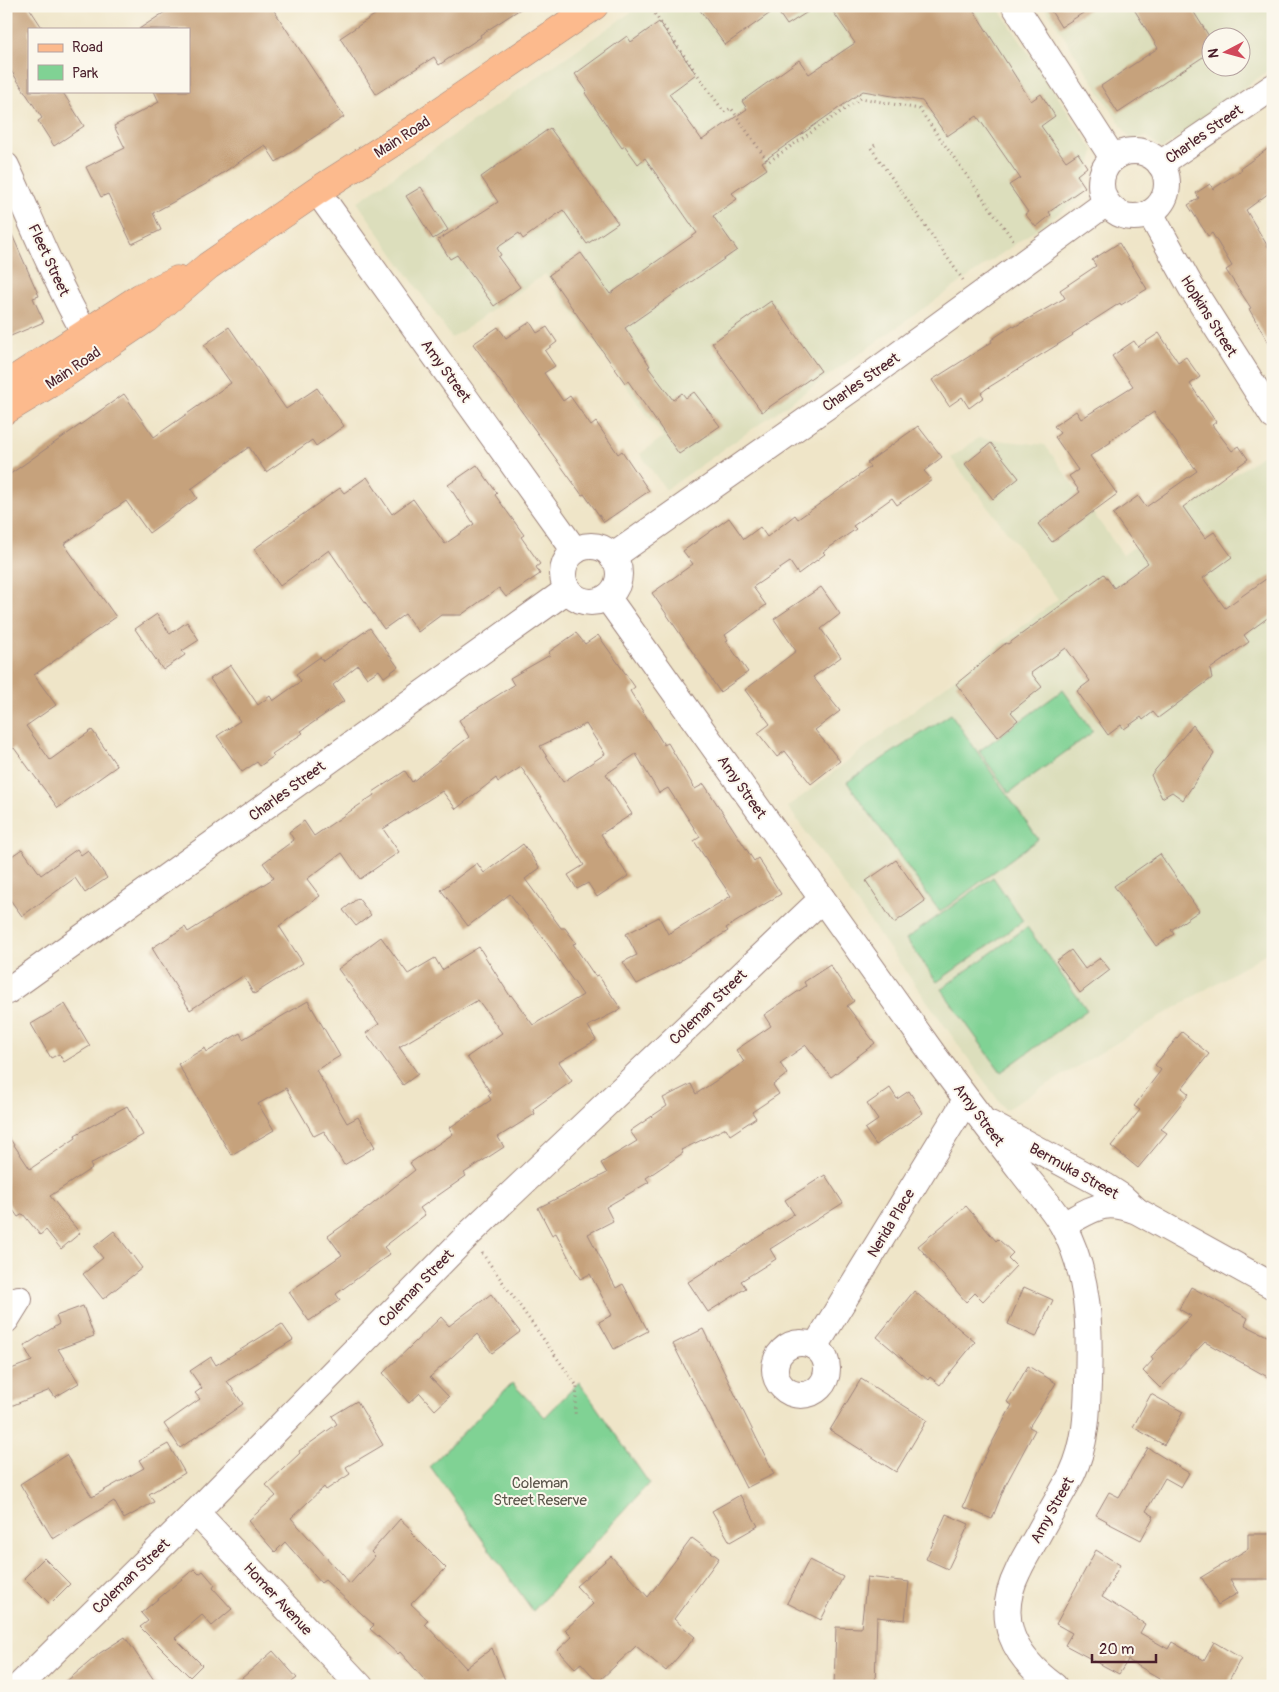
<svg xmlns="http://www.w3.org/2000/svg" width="1279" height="1692" viewBox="0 0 1279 1692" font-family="Pangolin,sans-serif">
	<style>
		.built { fill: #dcdebc; fill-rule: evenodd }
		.green { fill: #80d294; stroke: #657860 }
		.building { fill: #c6a27b; fill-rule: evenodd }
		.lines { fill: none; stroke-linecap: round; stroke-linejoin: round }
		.minor-casing { stroke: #9c827a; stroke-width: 28 }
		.major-casing { stroke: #9c827a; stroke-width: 29 }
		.path { stroke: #9c827a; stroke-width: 3; stroke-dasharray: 1 4; stroke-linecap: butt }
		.minor { stroke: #fff; stroke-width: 26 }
		.major { stroke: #fcba8d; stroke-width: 28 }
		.labels { text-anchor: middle; stroke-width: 4; stroke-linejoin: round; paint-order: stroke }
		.street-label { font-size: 15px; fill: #4a1f2b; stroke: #fbf7ec }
		.park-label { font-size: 15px; fill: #5a554a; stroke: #fbf7ec }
	</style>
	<rect width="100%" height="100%" fill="#fbf7ec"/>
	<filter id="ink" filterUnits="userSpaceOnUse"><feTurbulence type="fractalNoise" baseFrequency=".02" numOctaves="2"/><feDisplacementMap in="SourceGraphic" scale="10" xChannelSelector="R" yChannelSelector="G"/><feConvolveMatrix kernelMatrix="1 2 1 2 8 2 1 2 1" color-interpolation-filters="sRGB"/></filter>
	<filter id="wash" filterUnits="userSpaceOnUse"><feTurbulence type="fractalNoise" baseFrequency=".0096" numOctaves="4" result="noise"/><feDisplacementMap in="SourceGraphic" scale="20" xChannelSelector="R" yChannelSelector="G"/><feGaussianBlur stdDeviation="1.12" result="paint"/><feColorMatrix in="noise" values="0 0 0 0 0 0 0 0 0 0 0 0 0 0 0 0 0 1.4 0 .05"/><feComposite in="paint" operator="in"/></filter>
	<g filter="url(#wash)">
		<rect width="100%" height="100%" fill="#efe5c8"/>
		<!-- built -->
		<g class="built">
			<polygon points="640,6 997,6 1094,151 1082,197 666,490 640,454 663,437 545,274 452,338 357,202"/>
			<path d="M1044 6H1273V67L1162 149 1147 137 1130 139ZM1212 38H1242V68H1212Z"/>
			<polygon points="978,438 1045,445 1123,555 1265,453 1273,465 1273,949 1005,1110 788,807 1058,599 951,458"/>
		</g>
		<!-- green -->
		<g class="green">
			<polygon points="1063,690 1093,732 1009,793 979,751"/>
			<polygon points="951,714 1038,839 940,912 847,782"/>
			<polygon points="993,877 1023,921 937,982 906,939"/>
			<polygon points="1027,927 1087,1010 1001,1072 941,989"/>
			<polygon points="579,1382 649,1483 533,1611 430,1466 512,1383 545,1417"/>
		</g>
		<g id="blocks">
			<!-- building -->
			<g class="building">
				<polygon points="6,6 28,6 43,29 29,29 29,91 62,91 84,126 54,146 38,121 42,118 6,63"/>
				<polygon points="174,6 271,6 344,117 276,162 265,145 206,184 153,213 161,230 132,244 108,194 101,197 86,167 125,148 114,126 159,102 154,91 189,91 189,29 139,29"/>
				<polygon points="388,6 525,6 480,35 481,37 439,65 434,57 376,94 340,38"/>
				<polygon points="697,6 817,6 787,25 776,9 725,45"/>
				<polygon points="829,6 971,6 1031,101 1041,94 1055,116 1041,126 1066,161 1078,153 1087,167 1077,175 1085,187 1049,212 1051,215 1036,227 1025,214 1028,212 1009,185 1020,178 977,116 947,136 922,101 863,91 762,162 767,169 732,193 737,199 713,216 737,250 625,328 650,366 648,367 673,400 682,393 686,398 694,392 720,426 679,454 628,381 625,383 549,275 581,253 610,294 697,233 645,158 638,164 625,146 622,148 585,93 587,91 575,74 627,36 631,42 659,22 696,74 669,94 702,140 747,109 742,101 799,60 809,74 855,43"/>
				<polygon points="1048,6 1094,6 1061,27"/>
				<polygon points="1132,6 1190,6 1212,41 1212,51 1118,113 1101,86 1158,48"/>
				<polygon points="550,128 618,223 587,244 563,210 523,239 519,233 497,248 501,255 498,257 520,287 494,306 457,255 450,259 438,240 498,202 481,177"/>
				<polygon points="1273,145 1273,190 1246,210 1273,255 1273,350 1249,309 1251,308 1226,270 1232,266 1212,233 1208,236 1188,205 1199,198 1196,193 1210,184 1213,189 1242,170 1241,168"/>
				<polygon points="421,187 448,230 433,239 406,196"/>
				<polygon points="6,221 39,296 33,298 44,322 6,338"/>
				<polygon points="1119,243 1147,289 1121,305 1120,303 1072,334 1073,335 986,389 981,393 984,397 969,408 962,397 949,406 932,380 992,342 991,340 1013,325 1014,327 1065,298 1060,290 1096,266 1092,260"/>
				<polygon points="771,301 821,371 762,412 712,343"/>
				<polygon points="530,322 537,333 547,327 557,342 545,351 555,366 544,373 563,401 570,396 591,426 596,422 618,454 622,451 649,491 604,522 584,494 582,495 473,344 498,327 506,338"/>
				<polygon points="229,327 286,409 317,388 344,426 316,446 312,440 266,472 249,447 191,489 197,498 149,533 126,501 64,544 116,617 34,675 56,705 26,726 50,760 92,730 117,766 58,808 14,748 6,753 6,477 124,394 154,437 231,383 204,345"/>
				<polygon points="1159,333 1178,362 1186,357 1200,377 1190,384 1216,422 1212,425 1232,451 1239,446 1248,459 1183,507 1205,538 1214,532 1232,557 1203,578 1225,608 1273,574 1273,614 1244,635 1249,642 1210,669 1212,678 1158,718 1153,712 1143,720 1141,717 1124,729 1121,725 1108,735 1077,691 1090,681 1066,648 1031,673 1042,687 1011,712 1018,720 998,737 956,684 1006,643 1008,644 1104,574 1114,588 1148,563 1113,514 1138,496 1146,507 1197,471 1154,412 1110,441 1111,442 1090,456 1117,494 1052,542 1038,524 1080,492 1069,476 1078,470 1055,437 1060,433 1054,426 1076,411 1081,419 1133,386 1112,356 1134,341 1138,347"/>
				<polygon points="918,426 942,457 924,471 932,480 897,505 892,498 853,526 856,529 823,552 825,554 798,574 790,562 753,587 766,605 725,635 728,640 726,641 748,672 720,692 652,593 693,564 683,551 729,518 744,539 760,527 767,537 795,515 798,519 845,486 870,467 867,463"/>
				<polygon points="991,443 1019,478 993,499 965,464"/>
				<polygon points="477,465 497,493 495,495 524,535 521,537 540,564 536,567 540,574 506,597 499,588 461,615 441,615 418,632 405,614 384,629 329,550 280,586 254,549 340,488 344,493 367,477 392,514 413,499 445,544 474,524 448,485"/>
				<polygon points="821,587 840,614 821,629 841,657 813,677 840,711 815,730 840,761 811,784 785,751 777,757 758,733 770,724 745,690 796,651 774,619"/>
				<polygon points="157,614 170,634 187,622 199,640 182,651 185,655 163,670 135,629"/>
				<polygon points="370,628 398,667 384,677 379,670 367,678 358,665 333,685 344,701 301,731 303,733 272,754 274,756 260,766 257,762 242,772 217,736 240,721 210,679 231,665 258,705 270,696 273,701 301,681 296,674 320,657 323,661"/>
				<path d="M576 633 585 644 598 635 635 687 630 691 664 745 668 743 695 789 704 784 754 861 758 858 781 894 726 928 728 931 681 960V961L637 984 623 962 637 955 626 934 659 917 668 934 731 896 694 841 700 837 668 788 659 793 636 754 606 774 632 814 601 834 628 876 597 897 588 883 577 889 568 875 584 865 521 767 498 782 496 778 456 809 442 791 383 829 399 852 360 879 342 853 307 879 320 896 279 926 303 963 254 994 243 976 190 1010 152 948 185 927 188 932 274 878 263 863 294 840 289 832 304 821 314 836 374 795 373 792 405 771 412 782 469 737 459 720 514 685 510 678 550 655 549 652ZM586 724 605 754 563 782 540 746Z"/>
				<polygon points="1193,725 1214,754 1183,800 1172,792 1162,798 1151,775"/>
				<polygon points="523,844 540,868 525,879 561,928 565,928 576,943 573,944 595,976 598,975 621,1009 588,1026 596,1040 559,1062 572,1081 533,1109 535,1114 498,1137 504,1147 464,1173 466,1176 420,1208 425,1215 384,1247 390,1254 336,1294 340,1300 309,1321 289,1292 342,1255 328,1236 369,1207 415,1170 410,1163 453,1134 449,1128 491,1100 488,1095 491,1093 467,1057 502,1033 478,1000 399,1047 418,1074 403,1085 366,1033 379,1024 338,969 381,937 408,974 435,958 442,970 479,947 510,996 511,995 533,1025 583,995 537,929 510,894 468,926 441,890 477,863 484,873"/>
				<polygon points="22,849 41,875 77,849 81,855 88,850 107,878 85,893 75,878 22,916 6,894 6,860"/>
				<polygon points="1160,854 1199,911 1171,930 1174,934 1156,946 1114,886"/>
				<polygon points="896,860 925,901 894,923 866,881"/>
				<polygon points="358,898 371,915 356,926 343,910"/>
				<polygon points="1071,950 1085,969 1100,958 1110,970 1080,993 1056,961"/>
				<polygon points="830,965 854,1001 847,1006 875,1043 831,1077 806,1045 780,1063 787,1074 773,1085 779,1094 752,1112 756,1118 730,1135 726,1128 681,1150 683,1153 646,1178 649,1182 606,1207 613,1221 588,1234 616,1288 623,1284 648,1331 614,1349 599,1322 612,1315 590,1274 580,1279 556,1233 552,1235 538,1208 607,1173 601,1163 637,1141 630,1131 667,1106 663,1098 691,1084 696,1094 744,1062 736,1050 771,1026 764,1015 806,986 804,982"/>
				<polygon points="308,1001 340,1056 316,1070 347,1123 358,1117 375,1147 344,1165 324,1131 314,1136 286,1088 258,1104 274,1130 231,1155 178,1064 205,1048 207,1052 240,1033 243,1039"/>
				<polygon points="65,1004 90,1046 64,1062 59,1054 51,1058 31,1024"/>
				<polygon points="1182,1032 1209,1054 1182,1088 1189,1094 1161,1129 1167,1133 1138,1168 1111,1146 1140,1110 1134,1106 1161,1070 1155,1065"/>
				<polygon points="890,1088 897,1099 909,1091 923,1113 876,1145 865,1129 878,1120 867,1104"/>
				<polygon points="127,1106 143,1135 90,1164 92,1168 50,1196 80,1233 61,1249 46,1230 40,1235 23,1214 18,1217 6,1200 6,1133 30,1169 76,1138 75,1135"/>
				<polygon points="825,1175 843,1203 770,1249 776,1259 741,1281 746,1288 708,1312 688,1282 794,1214 785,1200"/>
				<polygon points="966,1206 996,1241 998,1239 1013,1253 1008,1258 1016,1266 983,1301 975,1293 966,1302 918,1246"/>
				<polygon points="114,1231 142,1268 103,1299 83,1274 103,1258 94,1247"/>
				<polygon points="1024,1287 1053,1300 1036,1337 1008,1324"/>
				<polygon points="1191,1287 1248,1318 1245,1325 1273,1339 1273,1380 1205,1342 1160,1388 1143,1371 1153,1360 1151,1357 1191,1316 1179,1309"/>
				<polygon points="914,1291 975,1342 940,1385 930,1377 928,1380 877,1337"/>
				<polygon points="491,1294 520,1332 492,1353 477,1334 430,1377 449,1397 435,1410 420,1393 409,1403 383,1373 441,1317 449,1326"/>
				<polygon points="83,1306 94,1336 58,1349 79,1383 55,1397 50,1390 6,1408 6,1371 32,1361 24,1346 59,1324 56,1316"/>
				<polygon points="282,1324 293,1340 227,1381 243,1404 180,1448 164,1424 200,1399 195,1393 202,1388 190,1371 211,1357 216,1365"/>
				<polygon points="703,1329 774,1474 746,1488 673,1344"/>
				<polygon points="1028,1366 1056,1383 1029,1427 1035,1430 1005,1486 992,1519 963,1507 982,1462 1012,1405 1007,1402"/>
				<polygon points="861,1379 927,1420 896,1472 830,1430"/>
				<polygon points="1151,1394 1183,1412 1164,1445 1133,1427"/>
				<polygon points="357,1401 383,1445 346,1467 350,1474 326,1490 324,1487 291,1518 350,1584 375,1556 371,1552 400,1519 413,1531 411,1533 446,1568 411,1604 428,1620 425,1624 466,1668 492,1648 505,1680 492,1686 430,1686 400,1652 398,1654 370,1629 374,1625 325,1580 321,1583 285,1542 275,1552 248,1521 276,1496 266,1485 300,1453 299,1451 337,1424 332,1416"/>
				<polygon points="168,1444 185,1473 149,1494 154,1502 124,1519 114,1501 53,1539 20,1484 66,1455 92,1497 144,1468 139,1460"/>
				<polygon points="1148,1448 1189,1473 1181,1487 1165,1478 1146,1511 1154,1516 1141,1540 1106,1522 1107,1521 1096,1515 1109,1492 1119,1497"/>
				<polygon points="740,1495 758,1526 730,1542 712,1511"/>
				<polygon points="946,1514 969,1524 948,1569 926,1559"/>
				<polygon points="1248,1534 1273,1534 1273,1579 1230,1579 1238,1593 1218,1605 1202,1578 1200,1578 1248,1549"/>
				<polygon points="692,1538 719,1558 674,1619 695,1637 666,1671 636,1646 598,1682 581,1663 575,1668 558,1650 572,1637 565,1630 593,1604 576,1586 611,1556 648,1597"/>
				<polygon points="1096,1550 1120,1565 1102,1597 1145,1624 1140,1633 1168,1649 1172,1642 1204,1660 1214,1642 1241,1658 1226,1686 1173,1686 1128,1660 1119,1674 1065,1645 1072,1633 1056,1624"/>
				<polygon points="44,1558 70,1584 50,1604 24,1578"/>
				<polygon points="809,1560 843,1577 821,1620 787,1603"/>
				<polygon points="194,1569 199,1574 203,1571 215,1585 213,1588 232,1609 212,1626 202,1615 175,1638 202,1665 190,1677 140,1627 148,1621 141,1613"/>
				<polygon points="867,1577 909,1582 905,1620 877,1617 875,1686 834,1686 836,1627 861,1628"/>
				<polygon points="125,1637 158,1686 61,1686 100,1653"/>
				<polygon points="273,1651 297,1678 287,1686 233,1686"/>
			</g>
		</g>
	</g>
	<g filter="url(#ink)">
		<use href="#blocks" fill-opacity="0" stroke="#9c827a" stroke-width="1"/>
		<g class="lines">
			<defs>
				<g id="minor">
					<polyline points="1015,6 1113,158"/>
					<circle cx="1134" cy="184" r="33"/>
					<polyline points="1160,164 1273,87"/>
					<path d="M6 166C35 228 60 294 96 352"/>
					<polyline points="317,191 575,551"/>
					<polyline points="1150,213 1191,287 1273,416"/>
					<circle cx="591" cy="574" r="28"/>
					<polyline points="612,557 864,380 1106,203"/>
					<path d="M607 597C716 750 826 903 935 1057 964 1096 993 1134 1023 1173 1035 1189 1054 1209 1063 1226 1090 1275 1090 1330 1088 1383 1087 1415 1086 1444 1072 1474 1060 1496 1047 1518 1035 1540 1029 1550 1023 1560 1018 1571 994 1619 1013 1656 1054 1686"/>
					<polyline points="6,992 567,590"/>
					<polyline points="990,1124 1105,1186 1122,1197 1135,1209"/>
					<path d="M1063 1225C1093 1209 1103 1198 1137 1211L1273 1286"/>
					<polyline points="6,1320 19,1299"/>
					<circle cx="801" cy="1369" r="26"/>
					<polyline points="815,1347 966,1100"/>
					<polyline points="196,1512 360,1686"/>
					<polyline points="19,1686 196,1512 468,1235 822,899"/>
				</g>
				<g id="major">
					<polyline points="6,385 141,297 177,280"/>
					<polyline points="6,410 54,381 146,319 208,266 317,191 414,129 594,6"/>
				</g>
			</defs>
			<!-- minor casing -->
			<use href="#minor" class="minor-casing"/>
			<!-- major casing -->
			<use href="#major" class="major-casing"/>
			<!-- path -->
			<g class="path">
				<polyline points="649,6 724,112 731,108 768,162 861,98 919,109 1014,241"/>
				<polyline points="875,145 871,148 963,280"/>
				<polyline points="482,1253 577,1386 575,1416"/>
			</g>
			<!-- minor -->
			<use href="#minor" class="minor"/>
			<!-- major -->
			<use href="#major" class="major"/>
		</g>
	</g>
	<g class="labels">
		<!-- street labels -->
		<g class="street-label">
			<text transform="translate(1204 134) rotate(-35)" y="5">Charles Street</text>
			<text transform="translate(402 137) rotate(-33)" y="5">Main Road</text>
			<text transform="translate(49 260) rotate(65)" y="5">Fleet Street</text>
			<text transform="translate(1209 316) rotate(58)" y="5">Hopkins Street</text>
			<text transform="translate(73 368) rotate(-34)" y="5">Main Road</text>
			<text transform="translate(446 371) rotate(54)" y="5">Amy Street</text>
			<text transform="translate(861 382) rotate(-35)" y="5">Charles Street</text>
			<text transform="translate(742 787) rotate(55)" y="5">Amy Street</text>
			<text transform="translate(287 791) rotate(-36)" y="5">Charles Street</text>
			<text transform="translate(708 1007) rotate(-44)" y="5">Coleman Street</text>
			<text transform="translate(979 1115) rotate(53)" y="5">Amy Street</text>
			<text transform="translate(1074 1171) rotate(29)" y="5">Bermuka Street</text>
			<text transform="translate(891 1223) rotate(-59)" y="5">Nerida Place</text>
			<text transform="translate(416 1288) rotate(-46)" y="5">Coleman Street</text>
			<text transform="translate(1052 1510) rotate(-61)" y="5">Amy Street</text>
			<text transform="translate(131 1576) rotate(-44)" y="5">Coleman Street</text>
			<text transform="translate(278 1599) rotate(47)" y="5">Homer Avenue</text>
		</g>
		<!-- park labels -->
		<g class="park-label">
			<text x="540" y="1488">Coleman<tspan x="540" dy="17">Street Reserve</tspan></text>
		</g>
	</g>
	<!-- margin -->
	<rect width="1279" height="1692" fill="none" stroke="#fbf7ec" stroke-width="25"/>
	<!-- legend -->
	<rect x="28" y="28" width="162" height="65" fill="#fbf7ec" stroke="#b4a19f"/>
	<rect x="38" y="44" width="25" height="8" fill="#fcba8d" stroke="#b4a19f"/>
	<text x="72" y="52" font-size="15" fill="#4a1f2b">Road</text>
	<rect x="38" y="65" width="25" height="15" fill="#80d294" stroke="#b4a19f"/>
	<text x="72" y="78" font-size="15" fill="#4a1f2b">Park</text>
	<!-- north arrow -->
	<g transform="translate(1226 52) rotate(264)"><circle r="24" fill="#fbf7ec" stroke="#b4a19f"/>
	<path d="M0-4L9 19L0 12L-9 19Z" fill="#d1495b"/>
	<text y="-8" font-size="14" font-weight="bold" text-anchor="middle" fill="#4a1f2b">N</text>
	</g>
	<!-- scale -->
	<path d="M1092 1654v8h64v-8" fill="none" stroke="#4a1f2b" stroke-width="2.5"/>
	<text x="1099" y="1654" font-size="15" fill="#4a1f2b" stroke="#fbf7ec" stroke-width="4" paint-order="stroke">20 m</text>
</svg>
